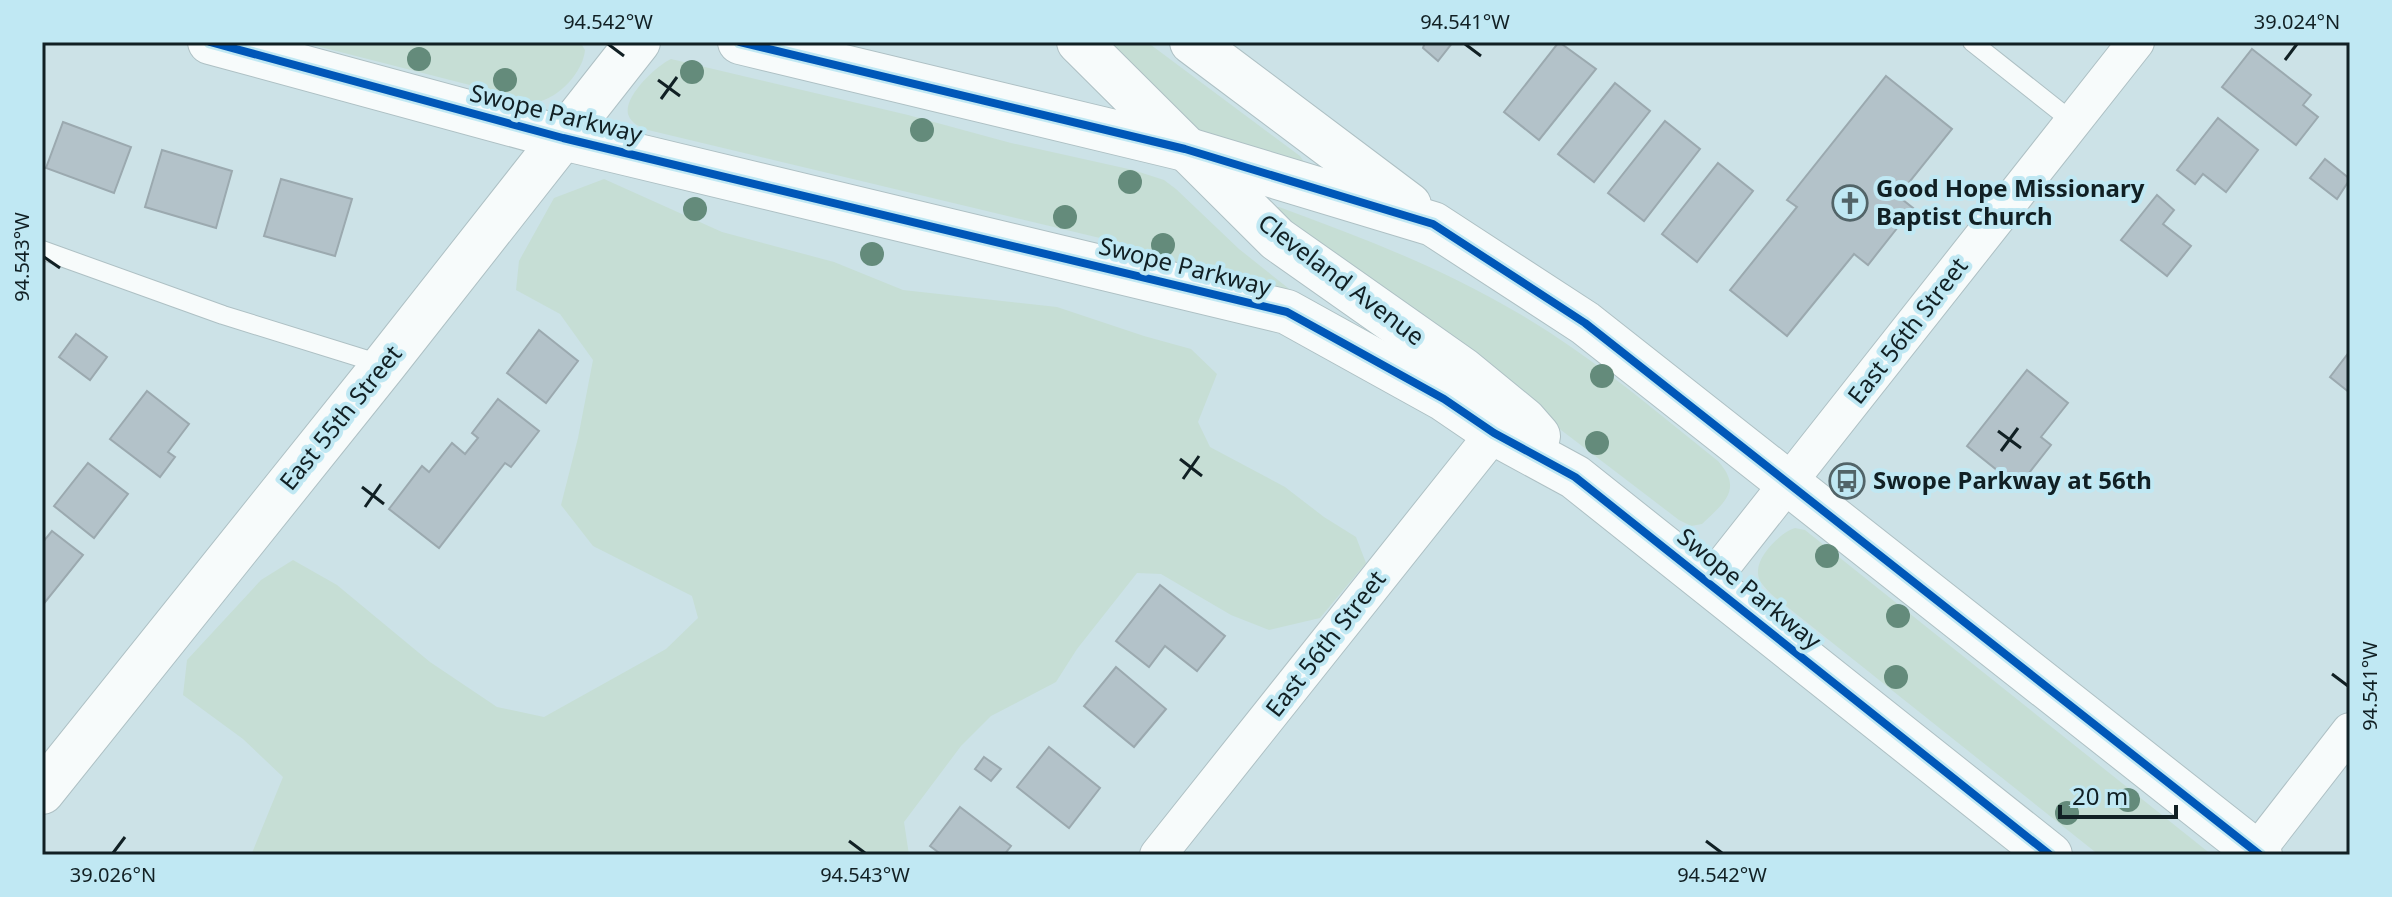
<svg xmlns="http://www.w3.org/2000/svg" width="2392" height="897" viewBox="0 0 2392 897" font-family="'Noto Sans',sans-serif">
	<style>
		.green { fill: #c6ded5 }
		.building { fill: #b3c2c9; stroke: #9ba9af; stroke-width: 2 }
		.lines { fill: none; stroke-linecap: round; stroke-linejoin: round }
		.service-casing { stroke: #aec0c4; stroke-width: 20 }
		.minor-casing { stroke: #aec0c4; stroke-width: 38 }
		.secondary-casing { stroke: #aec0c4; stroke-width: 46 }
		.service { stroke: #f7fbfb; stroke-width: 18 }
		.minor { stroke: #f7fbfb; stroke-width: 36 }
		.secondary { stroke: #f7fbfb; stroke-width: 44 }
		.cycleway-casing { stroke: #c0e8f3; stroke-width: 13 }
		.cycleway { stroke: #0057b8; stroke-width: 8 }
		.tree { fill: #648b7b }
		.ticks { fill: none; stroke: #112024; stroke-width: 3 }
		.labels { text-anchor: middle; stroke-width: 8; stroke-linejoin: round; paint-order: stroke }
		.street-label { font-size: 24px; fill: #112024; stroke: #c0e8f3 }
		.poi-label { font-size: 24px; font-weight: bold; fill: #112024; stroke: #c0e8f3; text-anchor: start }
		.neatline { fill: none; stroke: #112024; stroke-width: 3 }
		.ticks-label { font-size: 20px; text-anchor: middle; fill: #112024 }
	</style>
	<rect width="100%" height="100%" fill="#cce2e7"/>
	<!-- green -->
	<g class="green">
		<path d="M301 42H580L585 50C583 72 559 98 537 102Z"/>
		<polygon points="1106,42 1147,42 1300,156 1304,162 1199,137"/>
		<path d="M671 59 908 115 1011 143 1133 170 1164 180 1176 189 1239 249 1312 307 1121 243 648 130C641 127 631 124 628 114 624 96 656 66 671 59Z"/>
		<polygon points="604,179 722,232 834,262 903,290 1057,307 1144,336 1191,349 1217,374 1198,422 1210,447 1285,487 1324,517 1356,537 1366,563 1320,618 1269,630 1231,615 1161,574 1137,573 1077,649 1056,682 991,716 961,746 904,822 909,855 254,855 252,853 283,777 243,739 183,695 187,660 261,580 293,560 337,585 430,662 497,707 544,717 666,649 698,618 692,596 593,546 561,505 578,438 593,360 560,314 516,290 519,261 554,198"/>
		<path d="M1269 207H1279C1361 237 1442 268 1518 313 1590 355 1653 409 1718 461 1743 489 1725 502 1702 524L1691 526 1679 520Z"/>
		<path d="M1795 528 1805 530 2212 855H2099L1771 594C1765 587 1757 581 1758 571 1758 555 1781 532 1795 528Z"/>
	</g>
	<!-- building -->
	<g class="building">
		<polygon points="1425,42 1453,42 1438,61 1423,48"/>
		<polygon points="1559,42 1596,69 1539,140 1504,112"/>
		<polygon points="2252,49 2311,95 2303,105 2318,117 2296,145 2222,87"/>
		<polygon points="1886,76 1952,129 1898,196 1913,208 1868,265 1854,254 1787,336 1730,290 1797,207 1787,200"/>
		<polygon points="1615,83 1650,111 1594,182 1558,154"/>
		<polygon points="2218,118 2258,150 2226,192 2203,174 2195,184 2177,170"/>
		<polygon points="1665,121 1700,149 1644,221 1608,193"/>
		<polygon points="63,122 131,147 114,193 46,168"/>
		<polygon points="162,150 232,171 216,228 145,207"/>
		<polygon points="2325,159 2350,179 2337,199 2310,178"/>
		<polygon points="1718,163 1753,191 1697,262 1662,234"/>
		<polygon points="281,179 352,199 335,256 264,236"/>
		<polygon points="2157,195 2174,210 2163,224 2191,246 2167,276 2121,240"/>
		<polygon points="539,330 578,361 546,403 507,373"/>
		<polygon points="76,334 107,357 90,380 59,357"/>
		<polygon points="2350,351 2350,393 2330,377"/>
		<polygon points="2027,370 2068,403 2041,437 2051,445 2018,487 1967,446"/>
		<polygon points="147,391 189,424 168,452 175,457 160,477 110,439"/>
		<polygon points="498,399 539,431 511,467 505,463 439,548 389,509 422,466 429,472 452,443 465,454 478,438 472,433"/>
		<polygon points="88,463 128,494 94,538 54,506"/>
		<polygon points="52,531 83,555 42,606 42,543"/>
		<polygon points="1160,585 1225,636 1197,671 1165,646 1149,667 1116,641"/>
		<polygon points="1116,667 1166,709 1134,747 1084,706"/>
		<polygon points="1049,747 1100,788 1069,828 1017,787"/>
		<polygon points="984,757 1001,769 991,781 975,769"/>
		<polygon points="960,807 1011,846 1004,855 942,855 930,846"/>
	</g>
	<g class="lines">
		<defs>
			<g id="service">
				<polyline points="1972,42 2073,122"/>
				<polyline points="42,250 223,315 384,365"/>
			</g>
			<g id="minor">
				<polyline points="1709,583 2136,42"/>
				<polyline points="2256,852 2350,731"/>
				<polyline points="1158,855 1494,433"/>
			</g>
			<g id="secondary">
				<polyline points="210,42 563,138 1287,312 1444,399 1494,433 1575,477 2050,855"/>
				<polyline points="740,42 1185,149 1433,224 1585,323 2260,855"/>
				<polyline points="1079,42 1277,239 1463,370 1524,420 1538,436"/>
				<polyline points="1192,42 1409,205"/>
				<polyline points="42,792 384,365 638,42"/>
			</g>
		</defs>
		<!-- service casing -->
		<use href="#service" class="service-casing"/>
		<!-- minor casing -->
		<use href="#minor" class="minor-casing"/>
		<!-- secondary casing -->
		<use href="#secondary" class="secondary-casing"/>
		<!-- service -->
		<use href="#service" class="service"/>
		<!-- minor -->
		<use href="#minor" class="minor"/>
		<!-- secondary -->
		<use href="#secondary" class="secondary"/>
		<defs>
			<g id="cycleway">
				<polyline points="210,42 563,138 1287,312 1444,399 1494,433 1575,477 2050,855"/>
				<polyline points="740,42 1185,149 1433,224 1585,323 2260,855"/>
			</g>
		</defs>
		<!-- cycleway casing -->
		<use href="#cycleway" class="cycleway-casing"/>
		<!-- cycleway -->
		<use href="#cycleway" class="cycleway"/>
	</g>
	<!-- trees -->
	<g class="tree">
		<circle cx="419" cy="59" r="12"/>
		<circle cx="692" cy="72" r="12"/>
		<circle cx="505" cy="80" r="12"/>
		<circle cx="922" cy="130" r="12"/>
		<circle cx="1130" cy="182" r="12"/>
		<circle cx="695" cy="209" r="12"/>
		<circle cx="1065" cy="217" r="12"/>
		<circle cx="1163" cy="245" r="12"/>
		<circle cx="872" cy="254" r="12"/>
		<circle cx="1602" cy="376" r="12"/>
		<circle cx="1597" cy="443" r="12"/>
		<circle cx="1827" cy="556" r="12"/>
		<circle cx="1898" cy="616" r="12"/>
		<circle cx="1896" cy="677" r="12"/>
		<circle cx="2128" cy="800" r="12"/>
		<circle cx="2067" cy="813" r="12"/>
	</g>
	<!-- ticks -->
	<path class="ticks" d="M608 44 624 56M1465 44 1481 56M2285 60 2297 44M658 80 680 96M661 99 677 77M44 257 60 268M1998 431 2021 448M2001 451 2018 428M1180 459 1202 476M1183 479 1199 456M362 487 384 504M365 507 381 484M2332 674 2348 686M849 841 865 853M1706 841 1722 853M113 853 125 837"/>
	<!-- icons -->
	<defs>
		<symbol id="church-ring" viewBox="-11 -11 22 22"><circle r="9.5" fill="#c0e8f3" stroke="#526468" stroke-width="1.5"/><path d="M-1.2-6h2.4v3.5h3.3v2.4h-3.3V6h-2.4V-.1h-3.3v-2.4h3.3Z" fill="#526468"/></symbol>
		<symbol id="bus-ring" viewBox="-11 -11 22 22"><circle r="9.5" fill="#c0e8f3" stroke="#526468" stroke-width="1.5"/><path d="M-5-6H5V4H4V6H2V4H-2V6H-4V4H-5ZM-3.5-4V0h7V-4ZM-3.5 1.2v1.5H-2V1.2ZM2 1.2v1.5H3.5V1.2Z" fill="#526468"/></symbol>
	</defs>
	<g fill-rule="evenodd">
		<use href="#church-ring" x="1830" y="183" width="40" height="40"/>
		<use href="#bus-ring" x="1827" y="461" width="40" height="40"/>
	</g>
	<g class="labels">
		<!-- street labels -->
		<g class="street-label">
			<text transform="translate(556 114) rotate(14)" y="8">Swope Parkway</text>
			<text transform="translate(1185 267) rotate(14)" y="8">Swope Parkway</text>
			<text transform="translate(1341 280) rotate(37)" y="8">Cleveland Avenue</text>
			<text transform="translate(1908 331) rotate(-52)" y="8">East 56th Street</text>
			<text transform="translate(341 418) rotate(-51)" y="8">East 55th Street</text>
			<text transform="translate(1749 589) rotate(39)" y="8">Swope Parkway</text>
			<text transform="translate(1326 644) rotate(-52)" y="8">East 56th Street</text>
		</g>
		<!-- poi labels -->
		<g class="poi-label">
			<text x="1876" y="197">Good Hope Missionary<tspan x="1876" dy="28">Baptist Church</tspan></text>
			<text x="1873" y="489">Swope Parkway at 56th</text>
		</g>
	</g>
	<!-- border -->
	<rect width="2392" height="897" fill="none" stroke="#c0e8f3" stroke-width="88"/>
	<!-- scale -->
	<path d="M2060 805v12h116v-12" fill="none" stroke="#112024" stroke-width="4"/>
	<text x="2072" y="805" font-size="24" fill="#112024" stroke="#c0e8f3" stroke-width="6" paint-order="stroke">20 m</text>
	<rect x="44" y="44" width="2304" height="809" class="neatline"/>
	<g class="ticks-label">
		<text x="608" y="29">94.542°W</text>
		<text x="1465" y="29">94.541°W</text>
		<text x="2297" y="29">39.024°N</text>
		<text transform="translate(22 257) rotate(-90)" y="7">94.543°W</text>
		<text transform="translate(2370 686) rotate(-90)" y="7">94.541°W</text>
		<text x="113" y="882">39.026°N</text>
		<text x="865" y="882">94.543°W</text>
		<text x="1722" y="882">94.542°W</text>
	</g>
</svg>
